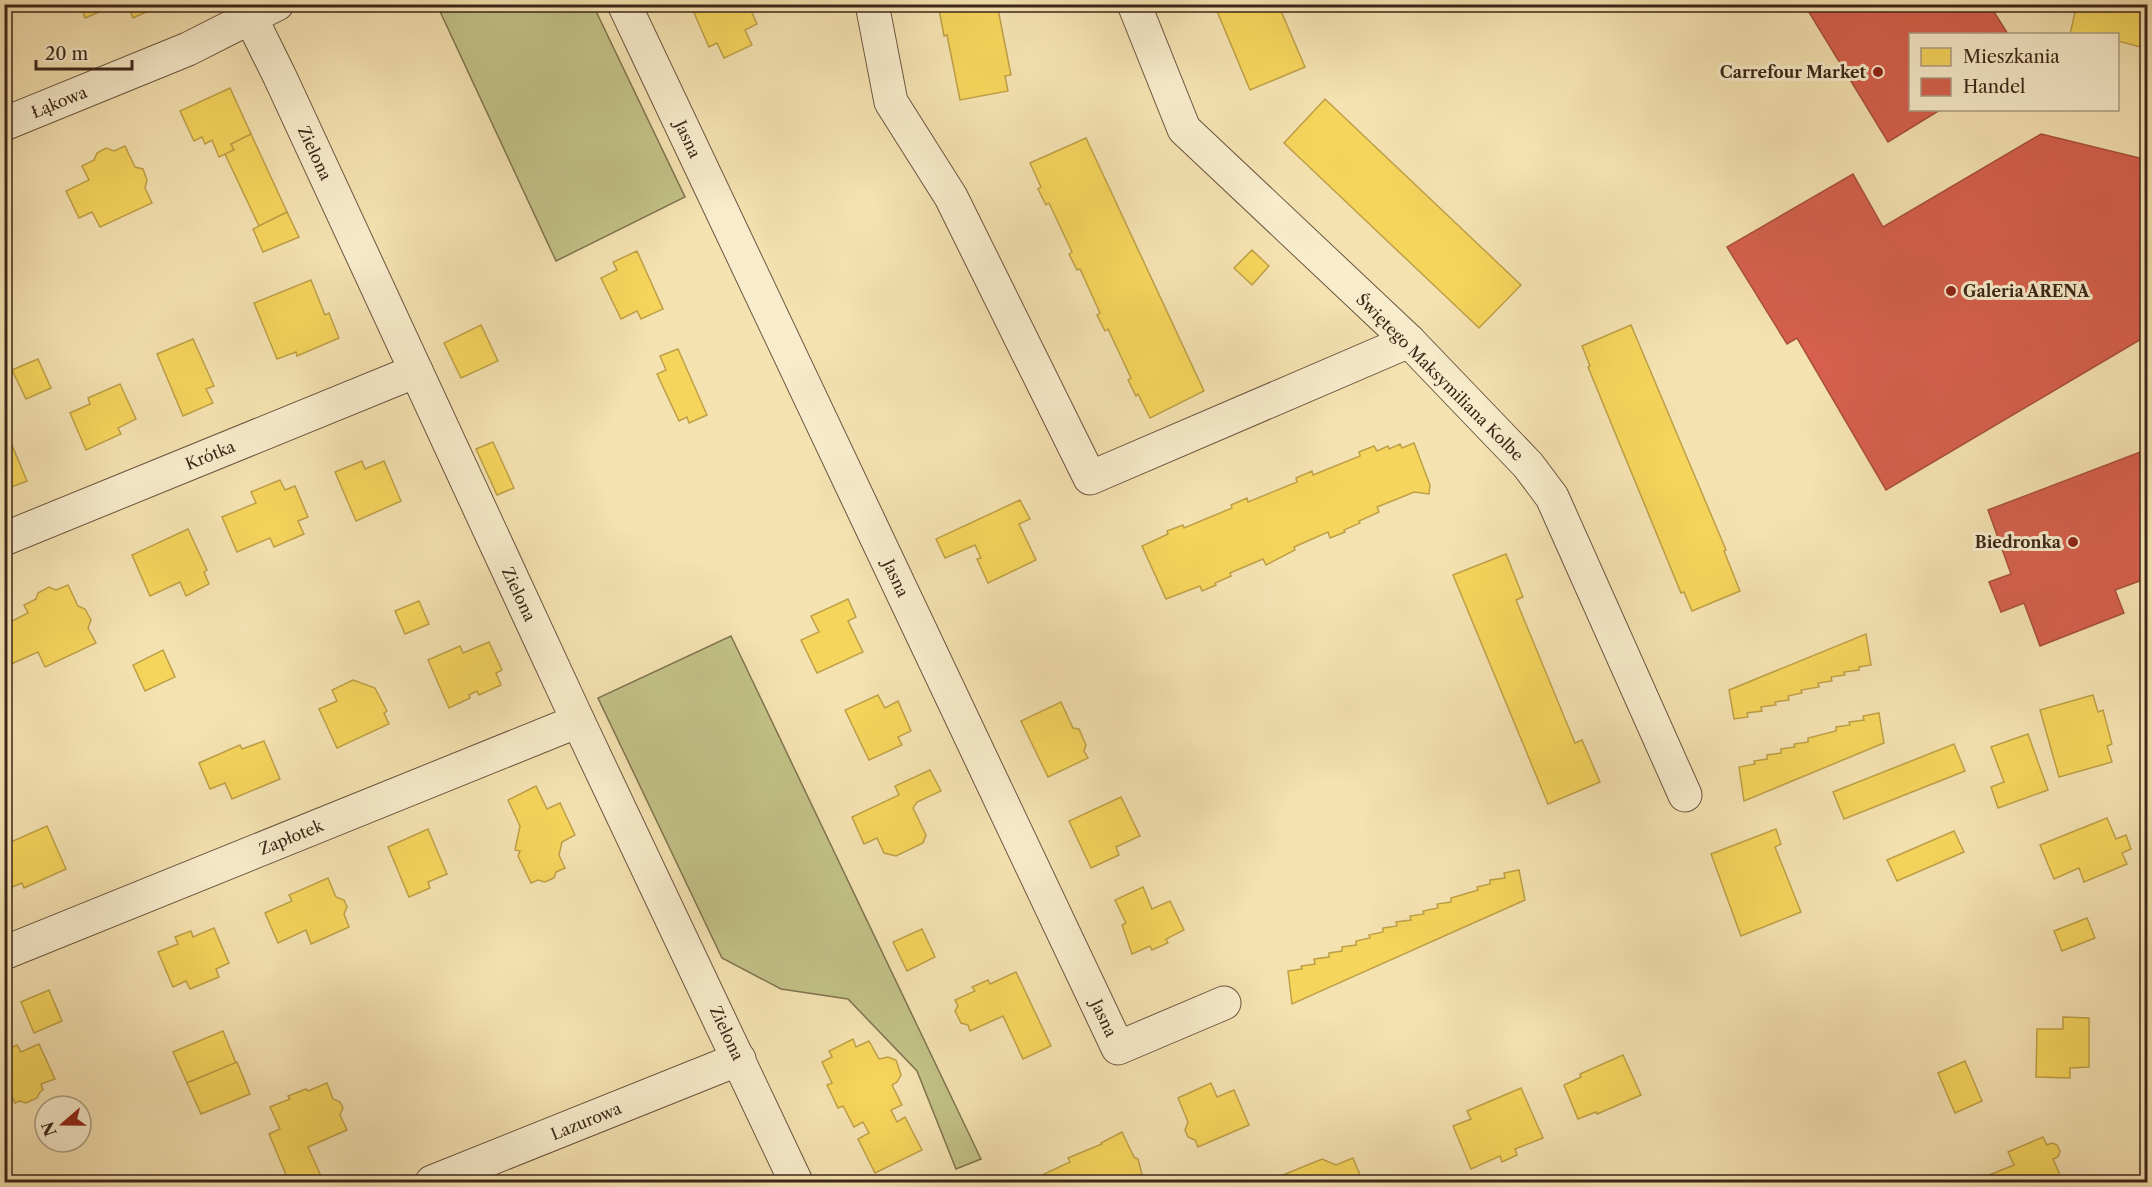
<svg xmlns="http://www.w3.org/2000/svg" width="2152" height="1187" viewBox="0 0 2152 1187" font-family="'Libre Caslon Text',serif">
	<style>
		.green { fill: #c2c287; stroke: #7f7450; stroke-width: 1.5 }
		.homes { fill: #f6d55c; stroke: #bea048; stroke-width: 1.5 }
		.shops { fill: #d6604d; stroke: #a84f3d; stroke-width: 1.5 }
		.lines { fill: none; stroke-linecap: round; stroke-linejoin: round }
		.minor-casing { stroke: #6a553e; stroke-width: 35 }
		.minor { stroke: #f8eccc; stroke-width: 33 }
		.poi-dot { fill: #8f2418; stroke: #f8eccc; stroke-width: 2 }
		.labels { text-anchor: middle; stroke-width: 6; stroke-linejoin: round; paint-order: stroke }
		.poi-label { font-size: 16px; font-weight: bold; fill: #3c2618; stroke: #f8eccc; text-anchor: end }
		.street-label { font-size: 16px; fill: #3c2618; stroke: #f8eccc }
	</style>
	<rect width="100%" height="100%" fill="#f5e2b1"/>
	<filter id="stains"><feTurbulence type="fractalNoise" baseFrequency=".00333" numOctaves="4"/><feColorMatrix values="0 0 0 0 .2 0 0 0 0 .09 0 0 0 0 .02 0 0 0 .5 -.17"/></filter>
	<radialGradient id="worn" r=".72"><stop offset=".6" stop-color="#630" stop-opacity="0"/><stop offset="1" stop-color="#630" stop-opacity=".3"/></radialGradient>
	<!-- green -->
	<g class="green">
		<polygon points="437,5 593,5 685,197 556,261"/>
		<polygon points="731,636 981,1159 956,1169 917,1071 848,999 781,989 722,958 598,698"/>
	</g>
	<!-- homes -->
	<g class="homes">
		<polygon points="80,4 148,4 151,10 133,18 128,6 118,10 116,5 85,18"/>
		<polygon points="704,4 748,4 757,24 745,30 752,45 724,58 717,43 709,47 694,13 705,8"/>
		<polygon points="938,4 997,4 1011,75 1005,76 1008,91 960,100 947,35 944,36"/>
		<polygon points="1214,4 1278,4 1305,67 1250,90"/>
		<polygon points="2077,4 2148,4 2148,49 2118,41 2118,34 2070,34"/>
		<polygon points="230,88 251,134 231,144 234,150 219,157 212,140 205,144 202,137 194,141 180,111"/>
		<polygon points="1325,99 1521,285 1479,328 1284,143"/>
		<polygon points="251,134 287,212 259,226 225,154 234,150 231,144"/>
		<polygon points="1086,138 1204,391 1150,418 1138,394 1136,396 1128,380 1131,378 1108,329 1105,331 1097,315 1100,313 1080,269 1077,270 1069,254 1072,252 1049,203 1046,205 1038,189 1041,187 1030,163"/>
		<polygon points="125,146 135,167 143,169 147,180 145,188 152,203 100,227 92,212 79,218 66,191 89,180 82,166 94,160 97,153 106,148 114,151"/>
		<polygon points="287,212 299,237 263,252 253,229"/>
		<polygon points="1252,250 1269,266 1252,285 1234,268"/>
		<polygon points="637,251 663,309 641,319 637,311 621,319 601,278 617,270 613,262"/>
		<polygon points="311,280 325,315 329,313 339,338 297,356 296,352 277,359 254,303"/>
		<polygon points="481,325 498,361 461,378 444,343"/>
		<polygon points="1631,325 1726,550 1724,551 1740,591 1692,611 1684,592 1681,593 1588,367 1590,366 1582,346"/>
		<polygon points="193,339 214,386 206,389 213,403 183,416 157,354"/>
		<polygon points="678,349 707,415 689,423 687,417 679,421 657,374 666,370 660,356"/>
		<polygon points="38,359 51,388 26,399 12,370"/>
		<polygon points="120,384 136,419 118,428 121,434 86,450 70,413 90,404 88,398"/>
		<polygon points="6,431 27,481 4,490 4,432"/>
		<polygon points="493,442 514,488 497,495 476,449"/>
		<polygon points="1414,443 1430,485 1429,494 1414,492 1402,497 1377,507 1379,512 1359,521 1360,523 1344,530 1345,532 1330,538 1328,532 1294,547 1295,550 1266,565 1263,559 1230,573 1231,576 1215,583 1216,585 1202,591 1200,586 1166,599 1142,546 1168,534 1167,531 1183,525 1184,528 1232,508 1231,505 1247,498 1248,502 1297,482 1296,478 1312,471 1313,475 1360,456 1359,452 1374,446 1377,451 1388,446 1389,449 1400,444 1402,448"/>
		<polygon points="362,461 365,469 384,461 401,501 356,521 335,472"/>
		<polygon points="280,480 285,490 295,486 308,517 298,521 304,534 274,547 270,538 237,552 222,517 256,503 251,492"/>
		<polygon points="1020,500 1030,519 1019,524 1036,560 988,583 977,559 981,558 975,545 945,558 936,539"/>
		<polygon points="188,529 207,570 204,572 209,584 186,596 180,582 150,596 132,555"/>
		<polygon points="1506,554 1523,597 1516,600 1575,743 1582,740 1600,782 1548,804 1453,575"/>
		<polygon points="68,585 78,606 85,609 91,620 88,628 96,643 45,667 38,652 9,665 4,655 4,625 28,613 24,605 36,599 38,593 49,587 56,590"/>
		<polygon points="848,599 856,617 848,621 863,652 817,673 801,640 819,632 811,616"/>
		<polygon points="419,601 429,624 405,634 395,611"/>
		<polygon points="1866,634 1871,665 1859,667 1859,670 1844,672 1845,675 1831,677 1832,681 1818,683 1819,687 1801,690 1802,693 1788,696 1789,700 1775,702 1776,705 1761,707 1762,711 1747,713 1748,717 1734,719 1729,690"/>
		<polygon points="489,642 502,670 496,673 501,685 479,695 477,691 469,695 470,698 449,708 428,660 460,646 463,653"/>
		<polygon points="163,650 175,677 145,691 133,665"/>
		<polygon points="353,680 375,688 387,711 384,713 389,724 337,748 319,709 337,701 332,690"/>
		<polygon points="878,695 885,708 898,701 911,731 898,737 902,745 869,760 845,710"/>
		<polygon points="2093,695 2098,712 2103,710 2112,744 2107,746 2112,762 2059,777 2040,710"/>
		<polygon points="1061,702 1073,728 1079,729 1086,745 1084,751 1088,758 1048,777 1021,721"/>
		<polygon points="1879,713 1884,743 1744,801 1739,767 1755,764 1754,761 1767,759 1767,755 1781,753 1781,749 1795,747 1794,744 1808,742 1808,738 1836,731 1836,727 1850,725 1849,722 1864,720 1863,716"/>
		<polygon points="2028,734 2048,790 1998,808 1991,787 2004,782 1991,747"/>
		<polygon points="264,741 280,779 232,799 225,783 210,789 199,763 240,745 242,749"/>
		<polygon points="1954,744 1965,771 1844,819 1833,792"/>
		<polygon points="930,770 941,791 917,802 913,808 926,835 923,843 896,856 884,853 877,838 864,844 852,817 899,795 895,786"/>
		<polygon points="536,786 547,809 560,803 575,835 562,842 559,855 565,868 556,872 554,878 545,882 538,880 531,883 518,856 520,851 515,850 520,826 508,800"/>
		<polygon points="1121,797 1140,836 1116,847 1119,855 1091,868 1069,821"/>
		<polygon points="2107,818 2116,839 2126,835 2131,849 2122,853 2127,864 2084,882 2079,868 2054,879 2040,845"/>
		<polygon points="47,826 66,869 24,888 22,883 5,890 4,849 6,849 4,845"/>
		<polygon points="428,829 447,874 428,882 430,888 409,897 388,847"/>
		<polygon points="1776,829 1781,844 1775,847 1801,912 1741,936 1711,854"/>
		<polygon points="1954,831 1964,852 1897,881 1887,860"/>
		<polygon points="1519,870 1525,900 1292,1004 1288,971 1302,969 1301,966 1315,964 1314,959 1329,957 1329,953 1342,951 1342,947 1356,945 1356,941 1370,938 1369,935 1383,932 1383,928 1397,926 1396,922 1411,920 1410,916 1424,914 1423,911 1438,908 1437,904 1451,902 1451,898 1478,890 1477,887 1490,884 1490,880 1505,878 1504,873"/>
		<polygon points="328,878 336,897 344,900 347,907 344,914 349,927 311,944 306,930 278,943 265,913 292,901 289,895"/>
		<polygon points="1143,887 1152,909 1170,901 1184,930 1166,939 1168,943 1152,950 1150,946 1132,954 1122,925 1126,923 1115,900"/>
		<polygon points="2087,918 2095,938 2062,951 2054,931"/>
		<polygon points="214,928 229,963 216,969 219,977 190,989 186,981 173,987 158,952 178,944 175,937 191,931 193,937"/>
		<polygon points="922,929 935,957 907,971 893,942"/>
		<polygon points="1016,972 1051,1046 1023,1059 1003,1016 970,1031 968,1025 961,1023 955,1011 958,1006 955,1000 975,991 972,987 988,980 990,984"/>
		<polygon points="49,990 62,1021 34,1033 21,1002"/>
		<polygon points="2063,1017 2089,1018 2089,1067 2070,1068 2070,1078 2036,1077 2037,1029 2063,1029"/>
		<polygon points="223,1031 236,1063 187,1083 173,1052"/>
		<polygon points="853,1039 856,1047 869,1041 879,1059 888,1057 896,1060 901,1075 897,1082 892,1085 902,1105 891,1110 897,1122 905,1117 922,1150 875,1173 858,1139 869,1133 863,1122 854,1127 843,1106 838,1108 827,1085 832,1083 822,1062 832,1057 829,1051"/>
		<polygon points="39,1044 55,1079 41,1084 43,1090 40,1092 37,1098 26,1103 20,1101 15,1103 13,1098 4,1102 4,1051 17,1045 21,1052"/>
		<polygon points="1623,1055 1641,1095 1597,1114 1596,1112 1578,1119 1564,1085 1581,1077 1580,1074"/>
		<polygon points="1965,1061 1982,1101 1955,1113 1938,1073"/>
		<polygon points="237,1062 250,1094 201,1114 187,1083"/>
		<polygon points="327,1083 333,1099 340,1102 343,1108 340,1115 347,1130 308,1147 321,1176 305,1182 289,1182 269,1134 280,1129 270,1107 290,1099 288,1096 306,1089 308,1091"/>
		<polygon points="1211,1083 1217,1097 1234,1090 1249,1125 1198,1147 1195,1140 1188,1137 1185,1130 1188,1122 1178,1098"/>
		<polygon points="1521,1088 1543,1138 1515,1149 1517,1155 1502,1162 1500,1156 1471,1169 1453,1126 1471,1119 1467,1111"/>
		<polygon points="1122,1132 1134,1157 1138,1159 1142,1174 1128,1180 1129,1182 1048,1182 1044,1174 1070,1162 1068,1158 1102,1144 1101,1143"/>
		<polygon points="2043,1137 2047,1145 2052,1143 2057,1145 2060,1151 2058,1157 2053,1159 2063,1182 1990,1182 1987,1176 2014,1165 2008,1152"/>
		<polygon points="1353,1158 1363,1182 1286,1182 1283,1175 1322,1159 1336,1165"/>
	</g>
	<!-- shops -->
	<g class="shops">
		<polygon points="1804,4 1989,4 2008,34 1910,34 1910,110 1940,110 1888,142"/>
		<polygon points="2041,134 2148,160 2148,335 1886,490 1797,338 1787,344 1727,247 1853,174 1883,227"/>
		<polygon points="2148,449 2148,578 2115,590 2124,613 2040,646 2024,603 2001,612 1989,582 2011,574 1988,510"/>
	</g>
	<g class="lines">
		<defs>
			<g id="minor">
				<polyline points="244,4 280,77 578,721 796,1182"/>
				<polyline points="624,4 1118,1048 1224,1003"/>
				<polyline points="872,4 891,102 951,197 1090,478 1409,341"/>
				<polyline points="1134,4 1184,129 1409,341 1528,465 1552,497 1685,795"/>
				<polyline points="4,124 188,49 277,4"/>
				<polyline points="4,539 416,371"/>
				<polyline points="4,953 578,721"/>
				<polyline points="432,1182 739,1059"/>
			</g>
		</defs>
		<!-- minor casing -->
		<use href="#minor" class="minor-casing"/>
		<!-- minor -->
		<use href="#minor" class="minor"/>
	</g>
	<!-- markers -->
	<g class="poi-dot">
		<circle cx="1878" cy="72" r="6"/>
		<circle cx="1951" cy="291" r="6"/>
		<circle cx="2073" cy="542" r="6"/>
	</g>
	<g class="labels">
		<!-- poi labels -->
		<g class="poi-label">
			<text x="1866" y="78">Carrefour Market</text>
			<text x="1963" y="297" text-anchor="start">Galeria ARENA</text>
			<text x="2061" y="548">Biedronka</text>
		</g>
		<!-- street labels -->
		<g class="street-label">
			<text transform="translate(59 102) rotate(-22)" y="6">Łąkowa</text>
			<text transform="translate(688 139) rotate(65)" y="6">Jasna</text>
			<text transform="translate(315 153) rotate(65)" y="6">Zielona</text>
			<text transform="translate(1440 377) rotate(45)" y="6">Świętego Maksymiliana Kolbe</text>
			<text transform="translate(210 455) rotate(-22)" y="6">Krótka</text>
			<text transform="translate(896 578) rotate(65)" y="6">Jasna</text>
			<text transform="translate(519 594) rotate(65)" y="6">Zielona</text>
			<text transform="translate(291 837) rotate(-22)" y="6">Zapłotek</text>
			<text transform="translate(1104 1018) rotate(65)" y="6">Jasna</text>
			<text transform="translate(727 1033) rotate(65)" y="6">Zielona</text>
			<text transform="translate(586 1121) rotate(-22)" y="6">Lazurowa</text>
		</g>
	</g>
	<!-- margin -->
	<rect width="2152" height="1187" fill="none" stroke="#f5e2b1" stroke-width="24"/>
	<rect x="6" y="6" width="2140" height="1175" fill="none" stroke="#3c2618" stroke-width="3"/>
	<rect x="12" y="12" width="2128" height="1163" fill="none" stroke="#3c2618" stroke-width="1.5"/>
	<!-- legend -->
	<rect x="1909" y="33" width="210" height="78" fill="#f8eccc" stroke="#ad9d84" stroke-width="1.5"/>
	<rect x="1921" y="48" width="30" height="18" fill="#f6d55c" stroke="#ad9d84" stroke-width="1.5"/>
	<text x="1963" y="63" font-size="18" fill="#3c2618">Mieszkania</text>
	<rect x="1921" y="78" width="30" height="18" fill="#d6604d" stroke="#ad9d84" stroke-width="1.5"/>
	<text x="1963" y="93" font-size="18" fill="#3c2618">Handel</text>
	<!-- north arrow -->
	<g transform="translate(63 1124) rotate(250)"><circle r="28" fill="#f8eccc" stroke="#ad9d84" stroke-width="1.5"/>
	<path d="M0-4.5L10 22L0 15L-10 22Z" fill="#8f2418"/>
	<text y="-9" font-size="16" font-weight="bold" text-anchor="middle" fill="#3c2618">N</text>
	</g>
	<!-- scale -->
	<path d="M36 60v9h96v-9" fill="none" stroke="#3c2618" stroke-width="3"/>
	<text x="45" y="60" font-size="18" fill="#3c2618" stroke="#f8eccc" stroke-width="4.5" paint-order="stroke">20 m</text>
	<rect width="100%" height="100%" filter="url(#stains)"/>
	<rect width="100%" height="100%" fill="url(#worn)"/>
</svg>
